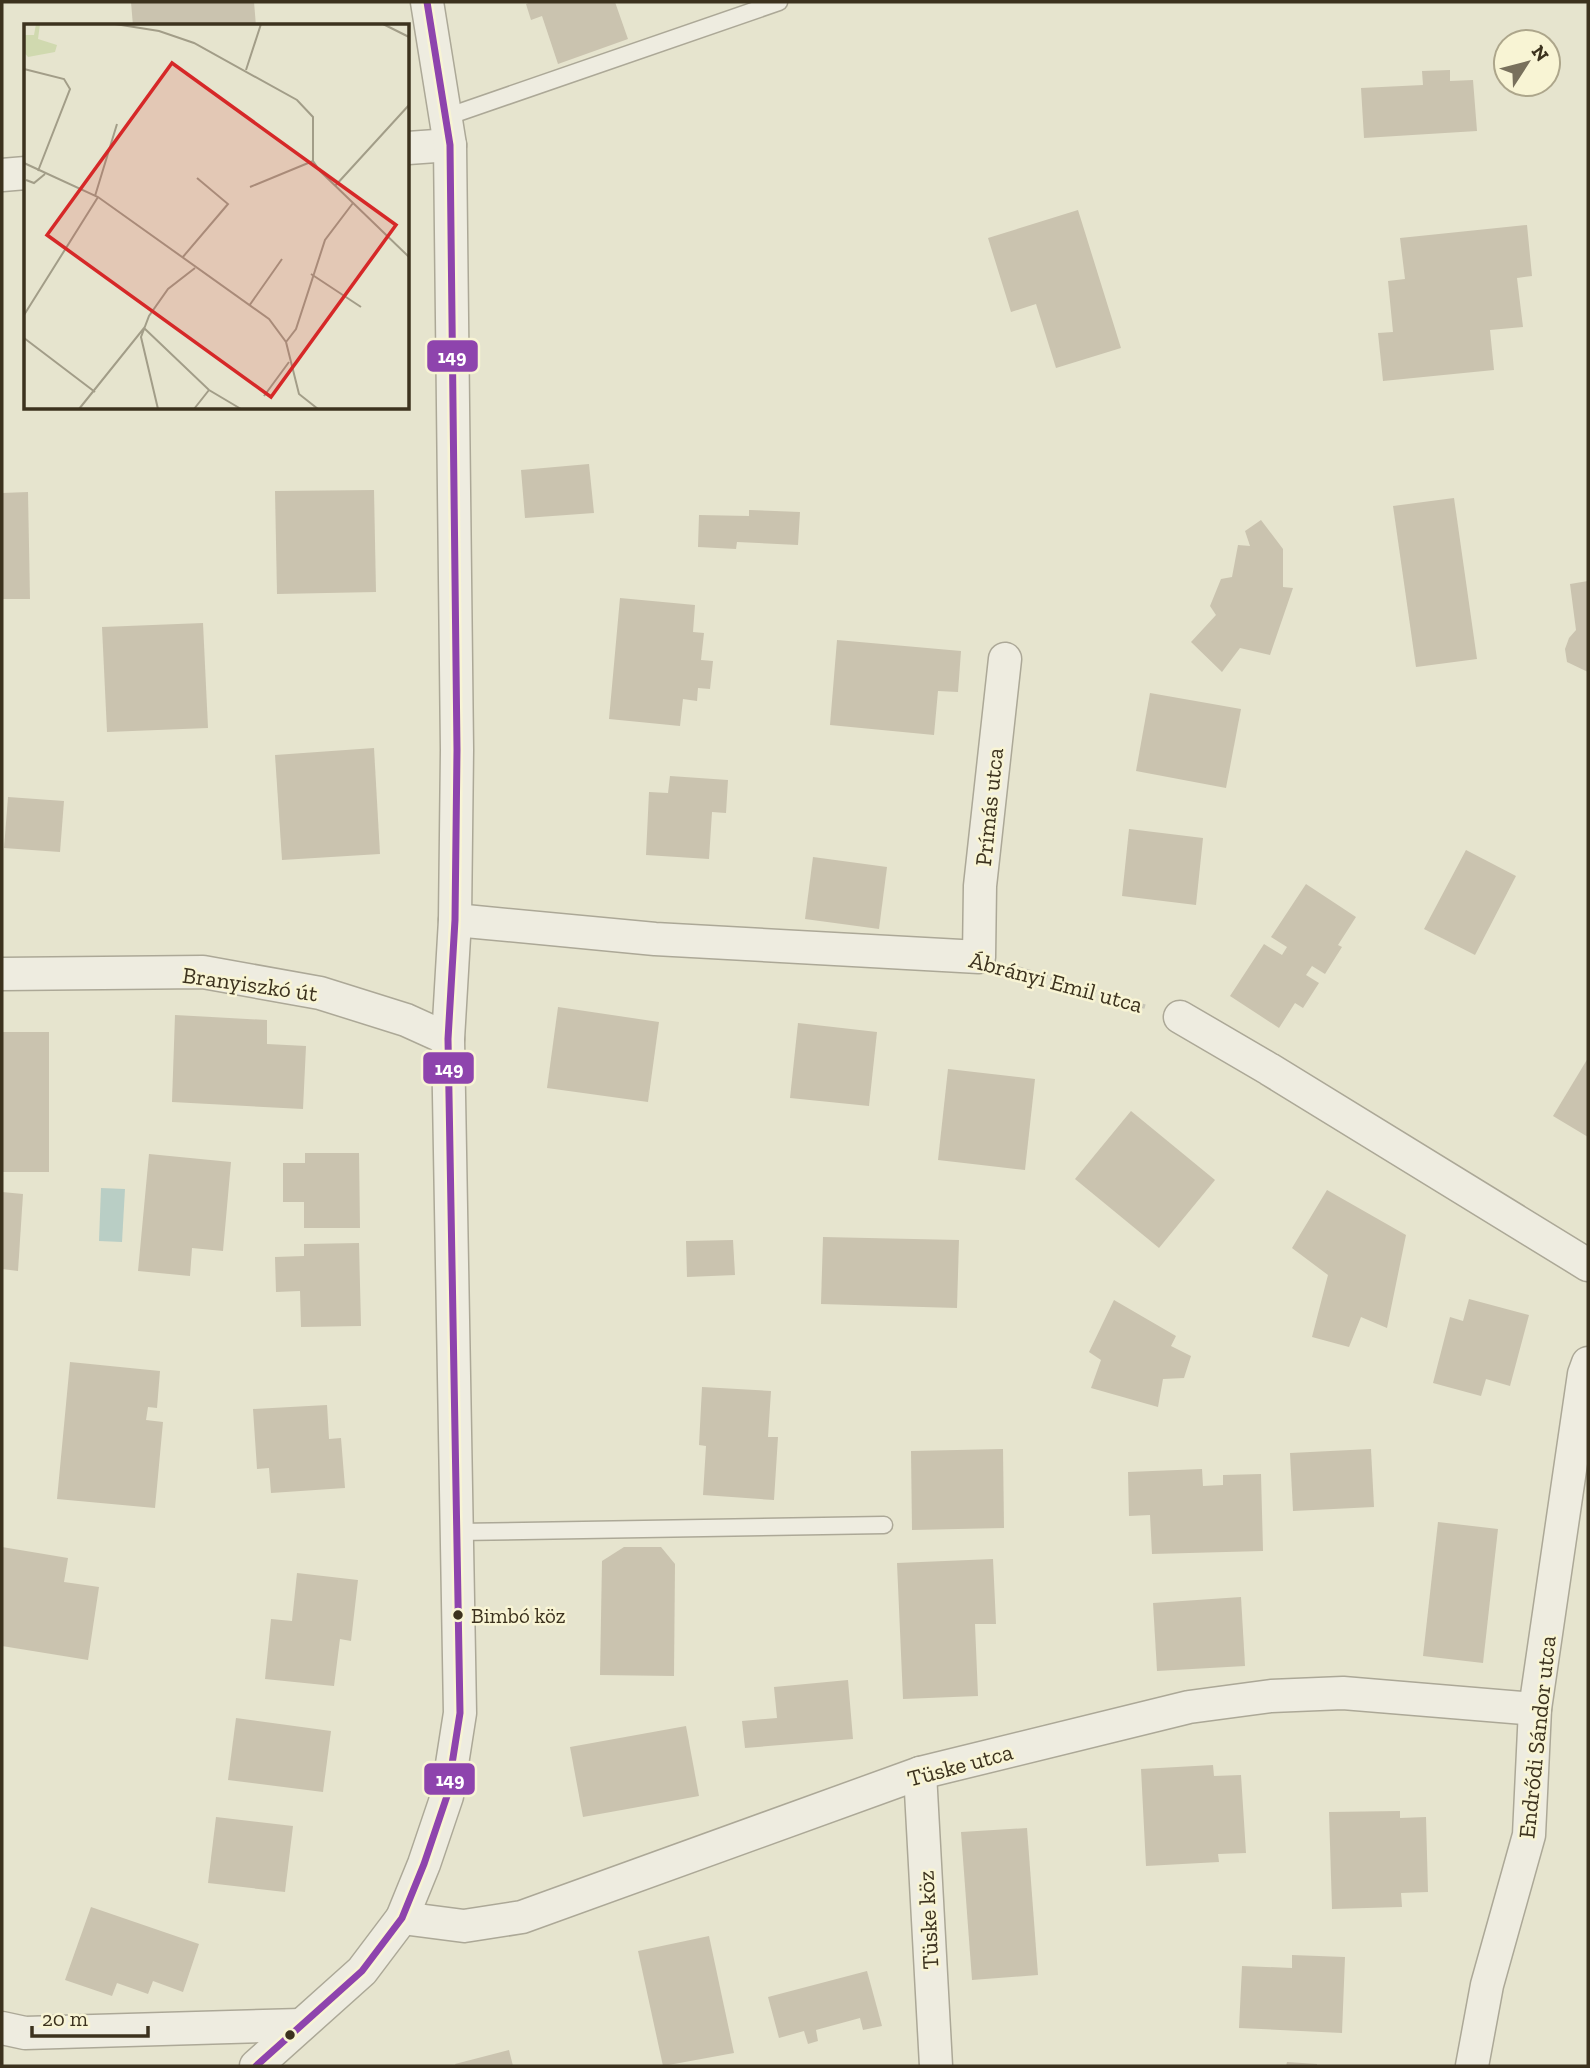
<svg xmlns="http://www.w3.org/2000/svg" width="1590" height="2068" viewBox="0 0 1590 2068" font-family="'Zilla Slab',serif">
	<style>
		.water { fill: #b9cec5 }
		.building { fill: #cac3af }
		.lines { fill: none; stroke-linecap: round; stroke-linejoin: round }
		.service-casing { stroke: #aca897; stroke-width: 19 }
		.minor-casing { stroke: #aca897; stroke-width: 35 }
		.path { stroke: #c7c5b7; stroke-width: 4.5; stroke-dasharray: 5 3.5; stroke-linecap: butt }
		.service { stroke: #eeece0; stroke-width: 16 }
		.minor { stroke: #eeece0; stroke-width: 32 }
		.bus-1-casing { stroke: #f8f4d4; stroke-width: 12 }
		.bus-1 { stroke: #8e44ad; stroke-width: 7 }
		.bus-dot { fill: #3c321e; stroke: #f8f4d4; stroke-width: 2.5 }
		.labels { text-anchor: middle; stroke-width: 5; stroke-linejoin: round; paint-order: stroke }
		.bus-label { font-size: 21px; fill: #3c321e; stroke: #f8f4d4; text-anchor: start }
		.street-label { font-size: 23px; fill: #3c321e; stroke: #f8f4d4 }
		.inset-road { fill: none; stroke: #a29d88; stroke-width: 2 }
		.view { fill: #d62828; fill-opacity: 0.15; stroke: #d62828; stroke-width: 3.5 }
		.inset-edge { fill: none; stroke: #3c321e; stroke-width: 3.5 }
		.line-badge { stroke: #f8f4d4; stroke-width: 2.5 }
		.badge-label { font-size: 19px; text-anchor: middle; font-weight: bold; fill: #fff }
	</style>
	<rect width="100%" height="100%" fill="#e6e4ce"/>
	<!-- water -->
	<polygon class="water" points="101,1188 125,1189 122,1242 99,1241"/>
	<!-- building -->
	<g class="building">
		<polygon points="131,2 254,2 256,26 133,26"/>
		<polygon points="531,2 615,2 628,39 558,64 542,16 531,20 526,4"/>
		<polygon points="1450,70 1450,81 1473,80 1477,131 1364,138 1361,88 1423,85 1422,71"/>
		<polygon points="1078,210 1121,348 1056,368 1036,304 1011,312 988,238"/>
		<polygon points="1527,225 1532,276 1517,278 1523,327 1490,330 1494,370 1383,381 1378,333 1393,332 1388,281 1405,279 1400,238"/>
		<polygon points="589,464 594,513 525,518 521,470"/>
		<polygon points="374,490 376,592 277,594 275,491"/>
		<polygon points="28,492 30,599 2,599 2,493"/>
		<polygon points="1454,498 1477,659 1416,667 1393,506"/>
		<polygon points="749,510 800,512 798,545 737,542 736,549 698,547 699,515 749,516"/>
		<polygon points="1261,520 1283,549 1283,587 1293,588 1270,655 1240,648 1222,672 1191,642 1216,615 1210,606 1221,579 1232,577 1238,545 1250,546 1245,531"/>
		<polygon points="1588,581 1588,672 1567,662 1565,649 1569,638 1576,630 1570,584"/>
		<polygon points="620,598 695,605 693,632 704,633 701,660 713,661 710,689 698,688 697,701 683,699 680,726 609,719"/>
		<polygon points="203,623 208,728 107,732 102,627"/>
		<polygon points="837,640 961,651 958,692 938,691 934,735 830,725"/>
		<polygon points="1150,693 1241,709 1226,788 1136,771"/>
		<polygon points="374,748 380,854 282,860 275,755"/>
		<polygon points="670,776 728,780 726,813 712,812 709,859 646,855 649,792 668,793"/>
		<polygon points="8,797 64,801 60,852 4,848"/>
		<polygon points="1129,829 1203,838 1196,905 1122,896"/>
		<polygon points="1466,850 1516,876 1475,955 1424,929"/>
		<polygon points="813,857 887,867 879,929 805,919"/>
		<polygon points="1306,884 1356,917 1338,945 1342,947 1325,974 1312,966 1306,975 1319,983 1303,1008 1295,1003 1279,1028 1230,996 1264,944 1282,955 1287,947 1271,937"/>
		<polygon points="558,1007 659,1022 648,1102 547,1088"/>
		<polygon points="175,1015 267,1020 267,1044 306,1046 303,1109 172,1102"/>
		<polygon points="798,1023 877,1032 869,1106 790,1098"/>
		<rect x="2" y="1032" width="47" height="140"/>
		<polygon points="1588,1058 1588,1137 1553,1116"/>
		<polygon points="948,1069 1035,1079 1025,1170 938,1160"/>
		<polygon points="1131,1111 1215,1180 1159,1248 1075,1179"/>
		<polygon points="305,1153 359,1153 360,1228 304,1228 304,1202 283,1202 283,1163 305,1163"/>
		<polygon points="149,1154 231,1162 223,1251 192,1248 190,1276 138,1271"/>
		<polygon points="1327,1190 1406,1235 1387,1328 1361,1317 1349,1347 1312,1337 1328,1275 1292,1248"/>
		<polygon points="2,1192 23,1194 18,1271 2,1269"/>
		<polygon points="823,1237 959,1240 957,1308 821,1304"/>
		<polygon points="733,1240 735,1275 687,1277 686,1241"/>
		<polygon points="359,1243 361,1326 301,1327 300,1291 276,1292 275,1257 304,1256 304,1244"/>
		<polygon points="1469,1299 1529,1315 1510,1386 1486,1379 1481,1396 1433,1383 1450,1317 1463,1321"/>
		<polygon points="1114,1300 1176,1336 1171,1346 1191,1356 1184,1378 1163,1379 1158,1407 1091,1388 1101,1360 1089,1352"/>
		<polygon points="70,1362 160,1371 157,1408 148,1407 146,1420 163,1422 155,1508 57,1499"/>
		<polygon points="702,1387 771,1391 768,1437 778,1437 774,1500 703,1495 706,1446 699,1445"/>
		<polygon points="327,1405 329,1439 341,1438 345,1488 271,1493 269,1468 257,1469 253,1409"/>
		<polygon points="1003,1449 1004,1528 912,1530 911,1451"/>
		<polygon points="1371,1449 1374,1507 1293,1511 1290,1453"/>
		<polygon points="1202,1469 1203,1486 1223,1485 1223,1475 1261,1474 1263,1551 1152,1554 1150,1515 1129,1516 1128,1472"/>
		<polygon points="1438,1522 1498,1529 1483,1663 1423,1656"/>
		<polygon points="2,1547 68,1558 64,1582 99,1587 88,1660 2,1646"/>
		<polygon points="624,1547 661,1547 675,1564 674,1676 600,1675 602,1561"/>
		<polygon points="993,1559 996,1624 975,1624 978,1696 903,1699 897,1563"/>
		<polygon points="297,1573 358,1580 351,1641 340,1639 334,1686 265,1679 271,1619 292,1621"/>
		<polygon points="1241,1597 1245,1666 1157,1671 1153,1603"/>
		<polygon points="848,1680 853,1739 745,1748 742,1721 777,1718 774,1687"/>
		<polygon points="236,1718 331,1731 323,1792 228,1780"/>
		<polygon points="686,1726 699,1796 583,1817 570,1747"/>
		<polygon points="1213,1765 1214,1776 1241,1775 1246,1853 1218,1854 1219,1862 1146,1866 1141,1769"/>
		<polygon points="1400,1811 1400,1818 1426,1817 1428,1892 1401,1893 1402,1907 1332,1909 1329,1812"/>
		<polygon points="216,1817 293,1826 285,1892 208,1883"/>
		<polygon points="1027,1828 1038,1975 972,1980 961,1832"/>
		<polygon points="91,1907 199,1944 183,1992 153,1981 148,1994 117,1983 112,1996 65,1980"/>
		<polygon points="709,1936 734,2053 663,2066 638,1951"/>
		<polygon points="1292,1955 1345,1957 1342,2033 1239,2028 1242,1966 1292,1968"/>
		<polygon points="867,1971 882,2026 863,2030 860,2018 816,2030 818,2041 808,2044 804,2031 779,2038 768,1997"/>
		<polygon points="509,2050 513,2066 456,2066 455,2064"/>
		<polygon points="1287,2062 1317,2064 1317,2066 1286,2066"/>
	</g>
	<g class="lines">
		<defs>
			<g id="service">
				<polyline points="446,117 779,2"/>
				<polyline points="457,1532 884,1525"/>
			</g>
			<g id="minor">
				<polyline points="408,148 450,145"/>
				<polyline points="2,175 26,173"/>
				<polyline points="455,920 655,939 979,957 980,886 1005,659"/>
				<polyline points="2,974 203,972 320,993 406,1020 448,1039"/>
				<polyline points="1180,1017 1269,1069 1588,1265"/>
				<polyline points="920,1773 936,2066"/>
				<polyline points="402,1918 464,1926 522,1917 920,1773 1189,1707 1271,1696 1343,1693 1535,1709"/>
				<polyline points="2,2028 25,2033 301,2025"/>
				<polyline points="256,2066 362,1971 402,1918 424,1864 447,1796 460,1713 448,1039 455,920 457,750 450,145 427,2"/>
				<polyline points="1472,2066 1487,1985 1529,1835 1535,1709 1584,1374 1588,1363"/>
			</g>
		</defs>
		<!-- service casing -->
		<use href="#service" class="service-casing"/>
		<!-- minor casing -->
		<use href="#minor" class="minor-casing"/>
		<!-- path -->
		<polyline class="path" points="1010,966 1146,1007"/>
		<!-- service -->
		<use href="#service" class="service"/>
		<!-- minor -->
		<use href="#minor" class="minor"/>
		<defs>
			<polyline id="bus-1" points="256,2066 362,1971 402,1918 424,1864 447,1796 460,1713 448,1039 455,920 457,750 450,145 427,2"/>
		</defs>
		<!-- bus-1 casing -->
		<use href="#bus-1" class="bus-1-casing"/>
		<!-- bus-1 -->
		<use href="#bus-1" class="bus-1"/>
	</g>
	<!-- markers -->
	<g class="bus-dot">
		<circle cx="458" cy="1615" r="6"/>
		<circle cx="290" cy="2035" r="6"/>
	</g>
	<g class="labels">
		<!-- bus labels -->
		<g class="bus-label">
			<text x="471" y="1623">Bimbó köz</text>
		</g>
		<!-- street labels -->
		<g class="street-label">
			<text transform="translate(989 807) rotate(-84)" y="8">Prímás utca</text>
			<text transform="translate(1056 982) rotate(15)" y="8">Ábrányi Emil utca</text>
			<text transform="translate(250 984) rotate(8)" y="8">Branyiszkó út</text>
			<text transform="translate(1537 1737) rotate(-84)" y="8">Endrődi Sándor utca</text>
			<text transform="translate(960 1765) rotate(-15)" y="8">Tüske utca</text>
			<text transform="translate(928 1920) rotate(-93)" y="8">Tüske köz</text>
		</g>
	</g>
	<!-- overview -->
	<g transform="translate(24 24)">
		<rect width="385" height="385" fill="#e6e4ce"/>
		<path d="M12 0H16L14 15 33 21 31 28 4 33 0 28V11H10Z" fill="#d0d9af"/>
		<path class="inset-road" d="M91 0 135 7 170 19 273 76 289 93V137L296 147 385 233M359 0 385 13M0 45 40 55 46 65 14 147M222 46 237 0M0 139 74 173 245 295 262 318 275 370 294 385M2 156 10 159 21 150M311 162 385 81M226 163 289 137M71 172 93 100M158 234 204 180 173 154M287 250 337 283M225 282 258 235M0 291 74 173M0 314 71 368M262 318 272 305 301 216 329 179M240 372 265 338M55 385 120 304 185 366 217 385M134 385 117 313 125 292 144 265 171 244M170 385 185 366"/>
		<path class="view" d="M148 39 372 201 247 373 23 211Z"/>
		<rect width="385" height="385" class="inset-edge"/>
	</g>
	<g class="line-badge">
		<rect x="426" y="339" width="53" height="34" rx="7" fill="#8e44ad"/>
		<rect x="422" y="1051" width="53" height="34" rx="7" fill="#8e44ad"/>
		<rect x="423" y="1762" width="53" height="34" rx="7" fill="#8e44ad"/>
	</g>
	<g class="badge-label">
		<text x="452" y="363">149</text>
		<text x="449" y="1075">149</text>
		<text x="450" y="1786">149</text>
	</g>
	<!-- border -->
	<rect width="1590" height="2068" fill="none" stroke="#3c321e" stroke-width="7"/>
	<!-- north arrow -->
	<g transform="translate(1527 63) rotate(54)"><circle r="33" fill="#f8f4d4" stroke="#ada68b" stroke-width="2"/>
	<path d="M0-5L12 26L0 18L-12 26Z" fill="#78705c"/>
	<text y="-10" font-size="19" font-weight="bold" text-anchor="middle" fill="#3c321e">N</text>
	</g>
	<!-- scale -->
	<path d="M32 2026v10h116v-10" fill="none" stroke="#3c321e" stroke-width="3.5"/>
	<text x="42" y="2026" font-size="21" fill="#3c321e" stroke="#f8f4d4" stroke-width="5" paint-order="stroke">20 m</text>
</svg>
